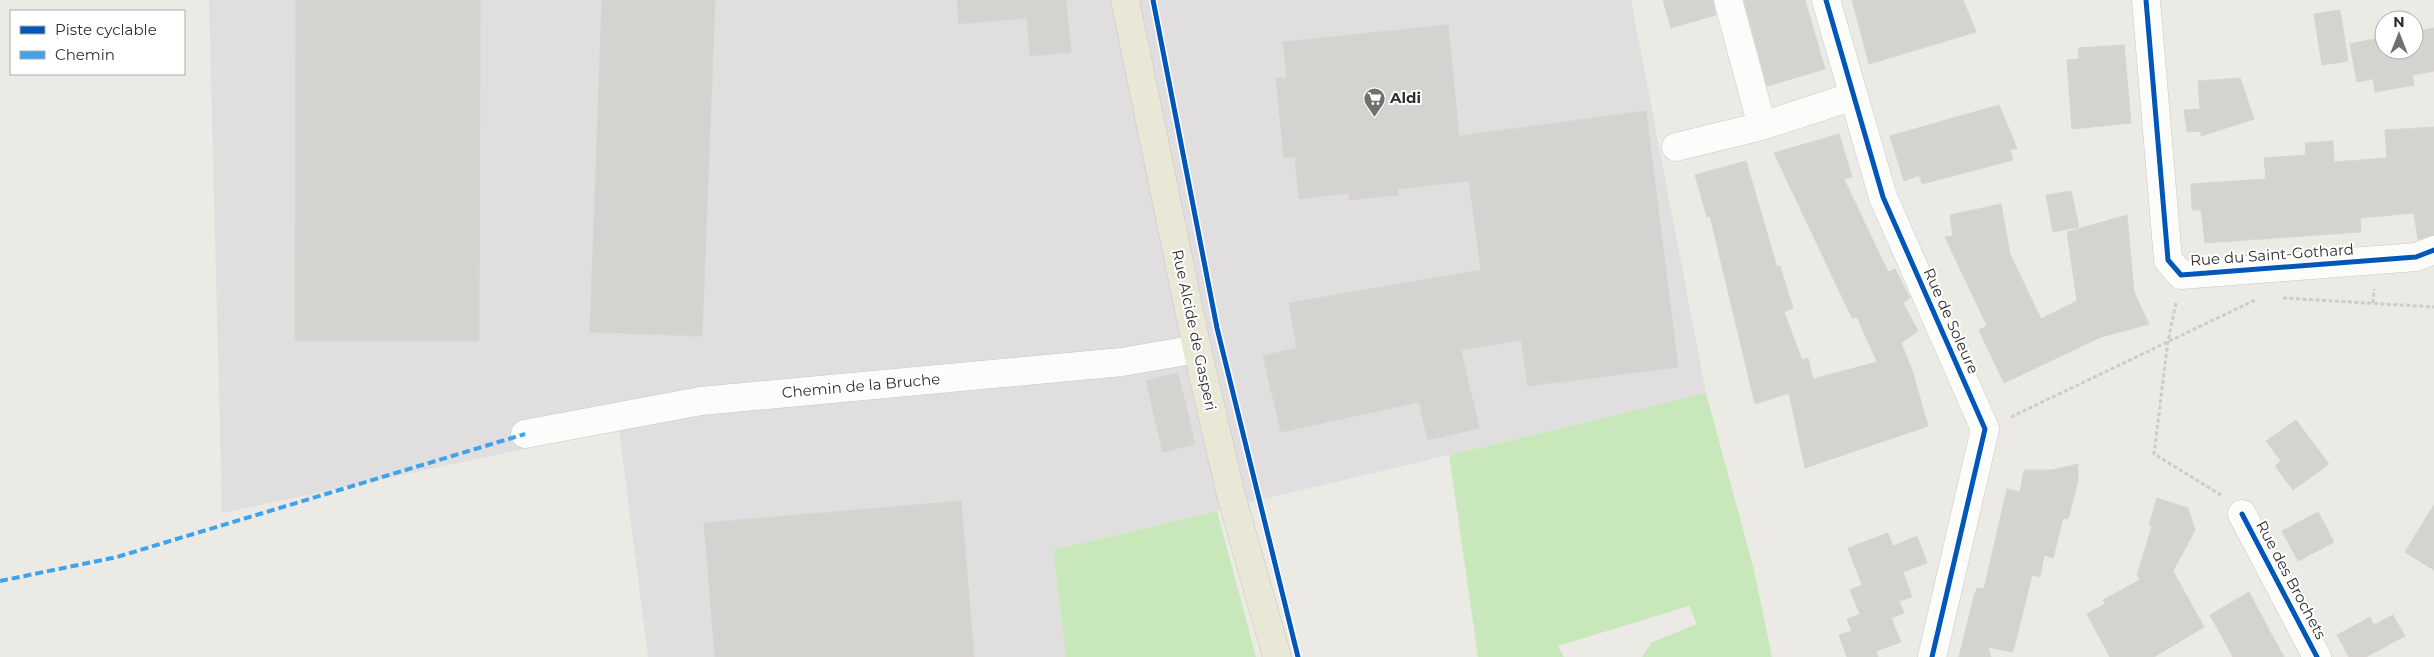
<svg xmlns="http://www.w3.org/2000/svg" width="2434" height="657" viewBox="0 0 2434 657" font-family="Montserrat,sans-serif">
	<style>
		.industrial { fill: #e1dedf }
		.green { fill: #c8e8bc }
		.building { fill: #d5d3cf; stroke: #d7d5d0 }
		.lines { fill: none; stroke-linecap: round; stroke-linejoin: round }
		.minor-casing { stroke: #c9c8c9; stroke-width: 29 }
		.major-casing { stroke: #c6c6c4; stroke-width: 29 }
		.path { stroke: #cccccb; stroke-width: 3; stroke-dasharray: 4 2.5; stroke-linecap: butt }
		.minor { stroke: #fcfcfb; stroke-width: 28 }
		.major { stroke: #e9e7d5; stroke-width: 28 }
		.quiet { stroke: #3ea3eb; stroke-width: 4; stroke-dasharray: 8 4; stroke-linecap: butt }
		.cycleway-casing { stroke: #fff; stroke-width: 8 }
		.cycleway { stroke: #0057b8; stroke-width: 5 }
		.labels { text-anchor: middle; stroke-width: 4; stroke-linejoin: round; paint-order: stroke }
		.poi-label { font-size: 15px; font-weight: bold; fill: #2e2e2e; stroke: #fff; text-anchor: start }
		.street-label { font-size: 15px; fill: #2e2e2e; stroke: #fff }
	</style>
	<rect width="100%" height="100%" fill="#eceae4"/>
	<!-- industrial -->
	<polygon class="industrial" points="209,0 1631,0 1706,393 1053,550 1066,657 648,657 619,429 222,513"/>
	<!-- green -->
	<g class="green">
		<polygon points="1706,393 1754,570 1772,657 1642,657 1652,642 1697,624 1689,606 1558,646 1564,657 1478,657 1449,455"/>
		<polygon points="1217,511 1256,657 1066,657 1053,550"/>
	</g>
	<!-- building -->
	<g class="building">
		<polygon points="296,0 480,0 479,341 295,341"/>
		<polygon points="602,0 715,0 702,336 590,332"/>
		<polygon points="957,0 1066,0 1071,52 1030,56 1027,18 959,24"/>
		<polygon points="1663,0 1713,0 1716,15 1671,28"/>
		<polygon points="1744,0 1805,0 1825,69 1767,86"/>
		<polygon points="1852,0 1963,0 1976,32 1869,64"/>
		<polygon points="2340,10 2348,61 2322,65 2314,14"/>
		<polygon points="1448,25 1459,136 1646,111 1678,367 1528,386 1521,340 1461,350 1479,428 1428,440 1419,402 1281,432 1263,356 1297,348 1289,303 1481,270 1469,181 1397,189 1398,195 1349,200 1349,193 1299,199 1295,157 1284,158 1276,78 1287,78 1283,42"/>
		<polygon points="2434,28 2434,71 2412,75 2414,85 2375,92 2373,79 2357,82 2350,44 2384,37 2384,50 2414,50 2414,32"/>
		<polygon points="2124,45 2131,123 2072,129 2067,60 2079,59 2078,48"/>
		<polygon points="2240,78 2254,119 2201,136 2201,131 2187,132 2184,110 2200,109 2198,81"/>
		<polygon points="1999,105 2017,148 2010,150 2013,160 1922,184 1919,175 1904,181 1890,136"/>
		<polygon points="2434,127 2434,235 2418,240 2414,213 2360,218 2361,232 2205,243 2201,210 2192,210 2191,184 2266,179 2264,158 2306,155 2305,143 2333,141 2334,162 2387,158 2385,130"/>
		<polygon points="1839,134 1852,177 1844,179 1888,272 1895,269 1910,298 1903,303 1918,331 1901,343 1912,370 1928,426 1805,468 1789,393 1755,404 1710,216 1707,217 1695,175 1746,161 1777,267 1780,266 1793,308 1784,312 1802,360 1808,358 1813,379 1877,362 1857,317 1852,318 1774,153"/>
		<polygon points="2071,191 2079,227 2053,232 2046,195"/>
		<polygon points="2001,204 2010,254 2041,319 2077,301 2067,232 2127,215 2134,292 2149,324 2101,337 2004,383 1979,330 1987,326 1945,237 1953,236 1950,215"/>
		<polygon points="1178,373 1195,444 1163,452 1146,381"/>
		<polygon points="2296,420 2329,464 2293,490 2275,466 2281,461 2266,441"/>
		<polygon points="2078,464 2078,481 2068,519 2063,518 2053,558 2044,555 2040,577 2032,575 2013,652 1988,647 1991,657 1959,657 1974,596 1977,588 1984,589 2007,489 2020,492 2024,470 2052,470"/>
		<polygon points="2157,498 2188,508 2195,530 2173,571 2204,627 2154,657 2110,657 2087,614 2105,604 2103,600 2140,580 2137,575 2152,526 2149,525"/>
		<polygon points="961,501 974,657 715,657 704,523"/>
		<polygon points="2434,505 2434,570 2405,552"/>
		<polygon points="2318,512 2334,542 2298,561 2282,531"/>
		<polygon points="1888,533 1893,546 1917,536 1927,563 1903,572 1912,597 1899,601 1904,613 1891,618 1901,642 1876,651 1878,657 1847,657 1839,635 1852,631 1847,619 1860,614 1850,590 1862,585 1848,548"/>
		<polygon points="2249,592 2268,628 2284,657 2233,657 2210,615"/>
		<polygon points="2393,615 2405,636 2366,657 2349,657 2337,635 2370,617 2374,625"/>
	</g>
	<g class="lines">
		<defs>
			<g id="minor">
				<polyline points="1728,0 1762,126"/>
				<polyline points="1826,0 1883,197 1985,429 1932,657"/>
				<polyline points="2146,0 2168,260 2181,275 2416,257 2434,250"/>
				<polyline points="1676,147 1762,126 1854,96"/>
				<polyline points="525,434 701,401 1122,362 1197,349"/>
				<polyline points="2242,514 2317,657"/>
			</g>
			<polyline id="major" points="1125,0 1197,349 1231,495 1277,657"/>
		</defs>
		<!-- minor casing -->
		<use href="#minor" class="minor-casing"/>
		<!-- major casing -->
		<use href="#major" class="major-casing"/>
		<!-- path -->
		<g class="path">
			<polyline points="2283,298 2434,307"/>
			<polyline points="2176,303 2168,341 2154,454 2221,495"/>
			<polyline points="2373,303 2374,289"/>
			<polyline points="2011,417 2255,300"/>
		</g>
		<!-- minor -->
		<use href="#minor" class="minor"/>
		<!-- major -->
		<use href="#major" class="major"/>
		<!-- quiet -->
		<polyline class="quiet" points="0,581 117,557 525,434"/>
		<defs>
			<g id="cycleway">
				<polyline points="1153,0 1217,328 1298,657"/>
				<polyline points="1826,0 1883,197 1985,429 1932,657"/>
				<polyline points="2146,0 2168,260 2181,275 2416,257 2434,250"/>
				<polyline points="2242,514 2317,657"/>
			</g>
		</defs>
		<!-- cycleway casing -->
		<use href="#cycleway" class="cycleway-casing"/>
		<!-- cycleway -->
		<use href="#cycleway" class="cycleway"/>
	</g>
	<!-- icons -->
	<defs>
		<symbol id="supermarket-pin" viewBox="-11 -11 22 30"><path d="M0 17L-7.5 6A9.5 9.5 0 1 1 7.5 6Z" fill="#70706e" stroke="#fff"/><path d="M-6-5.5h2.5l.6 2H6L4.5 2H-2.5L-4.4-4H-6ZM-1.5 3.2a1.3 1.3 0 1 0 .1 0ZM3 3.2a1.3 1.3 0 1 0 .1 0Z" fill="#fff"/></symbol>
	</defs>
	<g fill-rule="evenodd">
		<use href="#supermarket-pin" x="1362" y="86" width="25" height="34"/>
	</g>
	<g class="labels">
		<!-- poi labels -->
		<g class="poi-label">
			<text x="1390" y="103">Aldi</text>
		</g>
		<!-- street labels -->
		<g class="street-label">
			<text transform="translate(2272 255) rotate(-4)" y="5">Rue du Saint-Gothard</text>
			<text transform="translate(1951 321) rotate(66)" y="5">Rue de Soleure</text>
			<text transform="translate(1194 330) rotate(78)" y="5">Rue Alcide de Gasperi</text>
			<text transform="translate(861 386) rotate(-5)" y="5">Chemin de la Bruche</text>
			<text transform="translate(2291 580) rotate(62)" y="5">Rue des Brochets</text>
		</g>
	</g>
	<!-- legend -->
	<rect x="10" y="10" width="175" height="65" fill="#ffffff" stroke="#ababab"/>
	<rect x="20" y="26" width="25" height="8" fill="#0057b8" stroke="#ababab"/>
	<text x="55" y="35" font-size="15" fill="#2e2e2e">Piste cyclable</text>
	<rect x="20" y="51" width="25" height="8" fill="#3ea3eb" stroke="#ababab"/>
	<text x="55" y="60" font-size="15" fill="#2e2e2e">Chemin</text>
	<!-- north arrow -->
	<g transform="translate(2399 35)"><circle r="24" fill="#ffffff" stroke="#ababab"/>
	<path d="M0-4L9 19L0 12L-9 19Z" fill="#70706e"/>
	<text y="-8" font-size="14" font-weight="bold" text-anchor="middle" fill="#2e2e2e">N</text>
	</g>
</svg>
